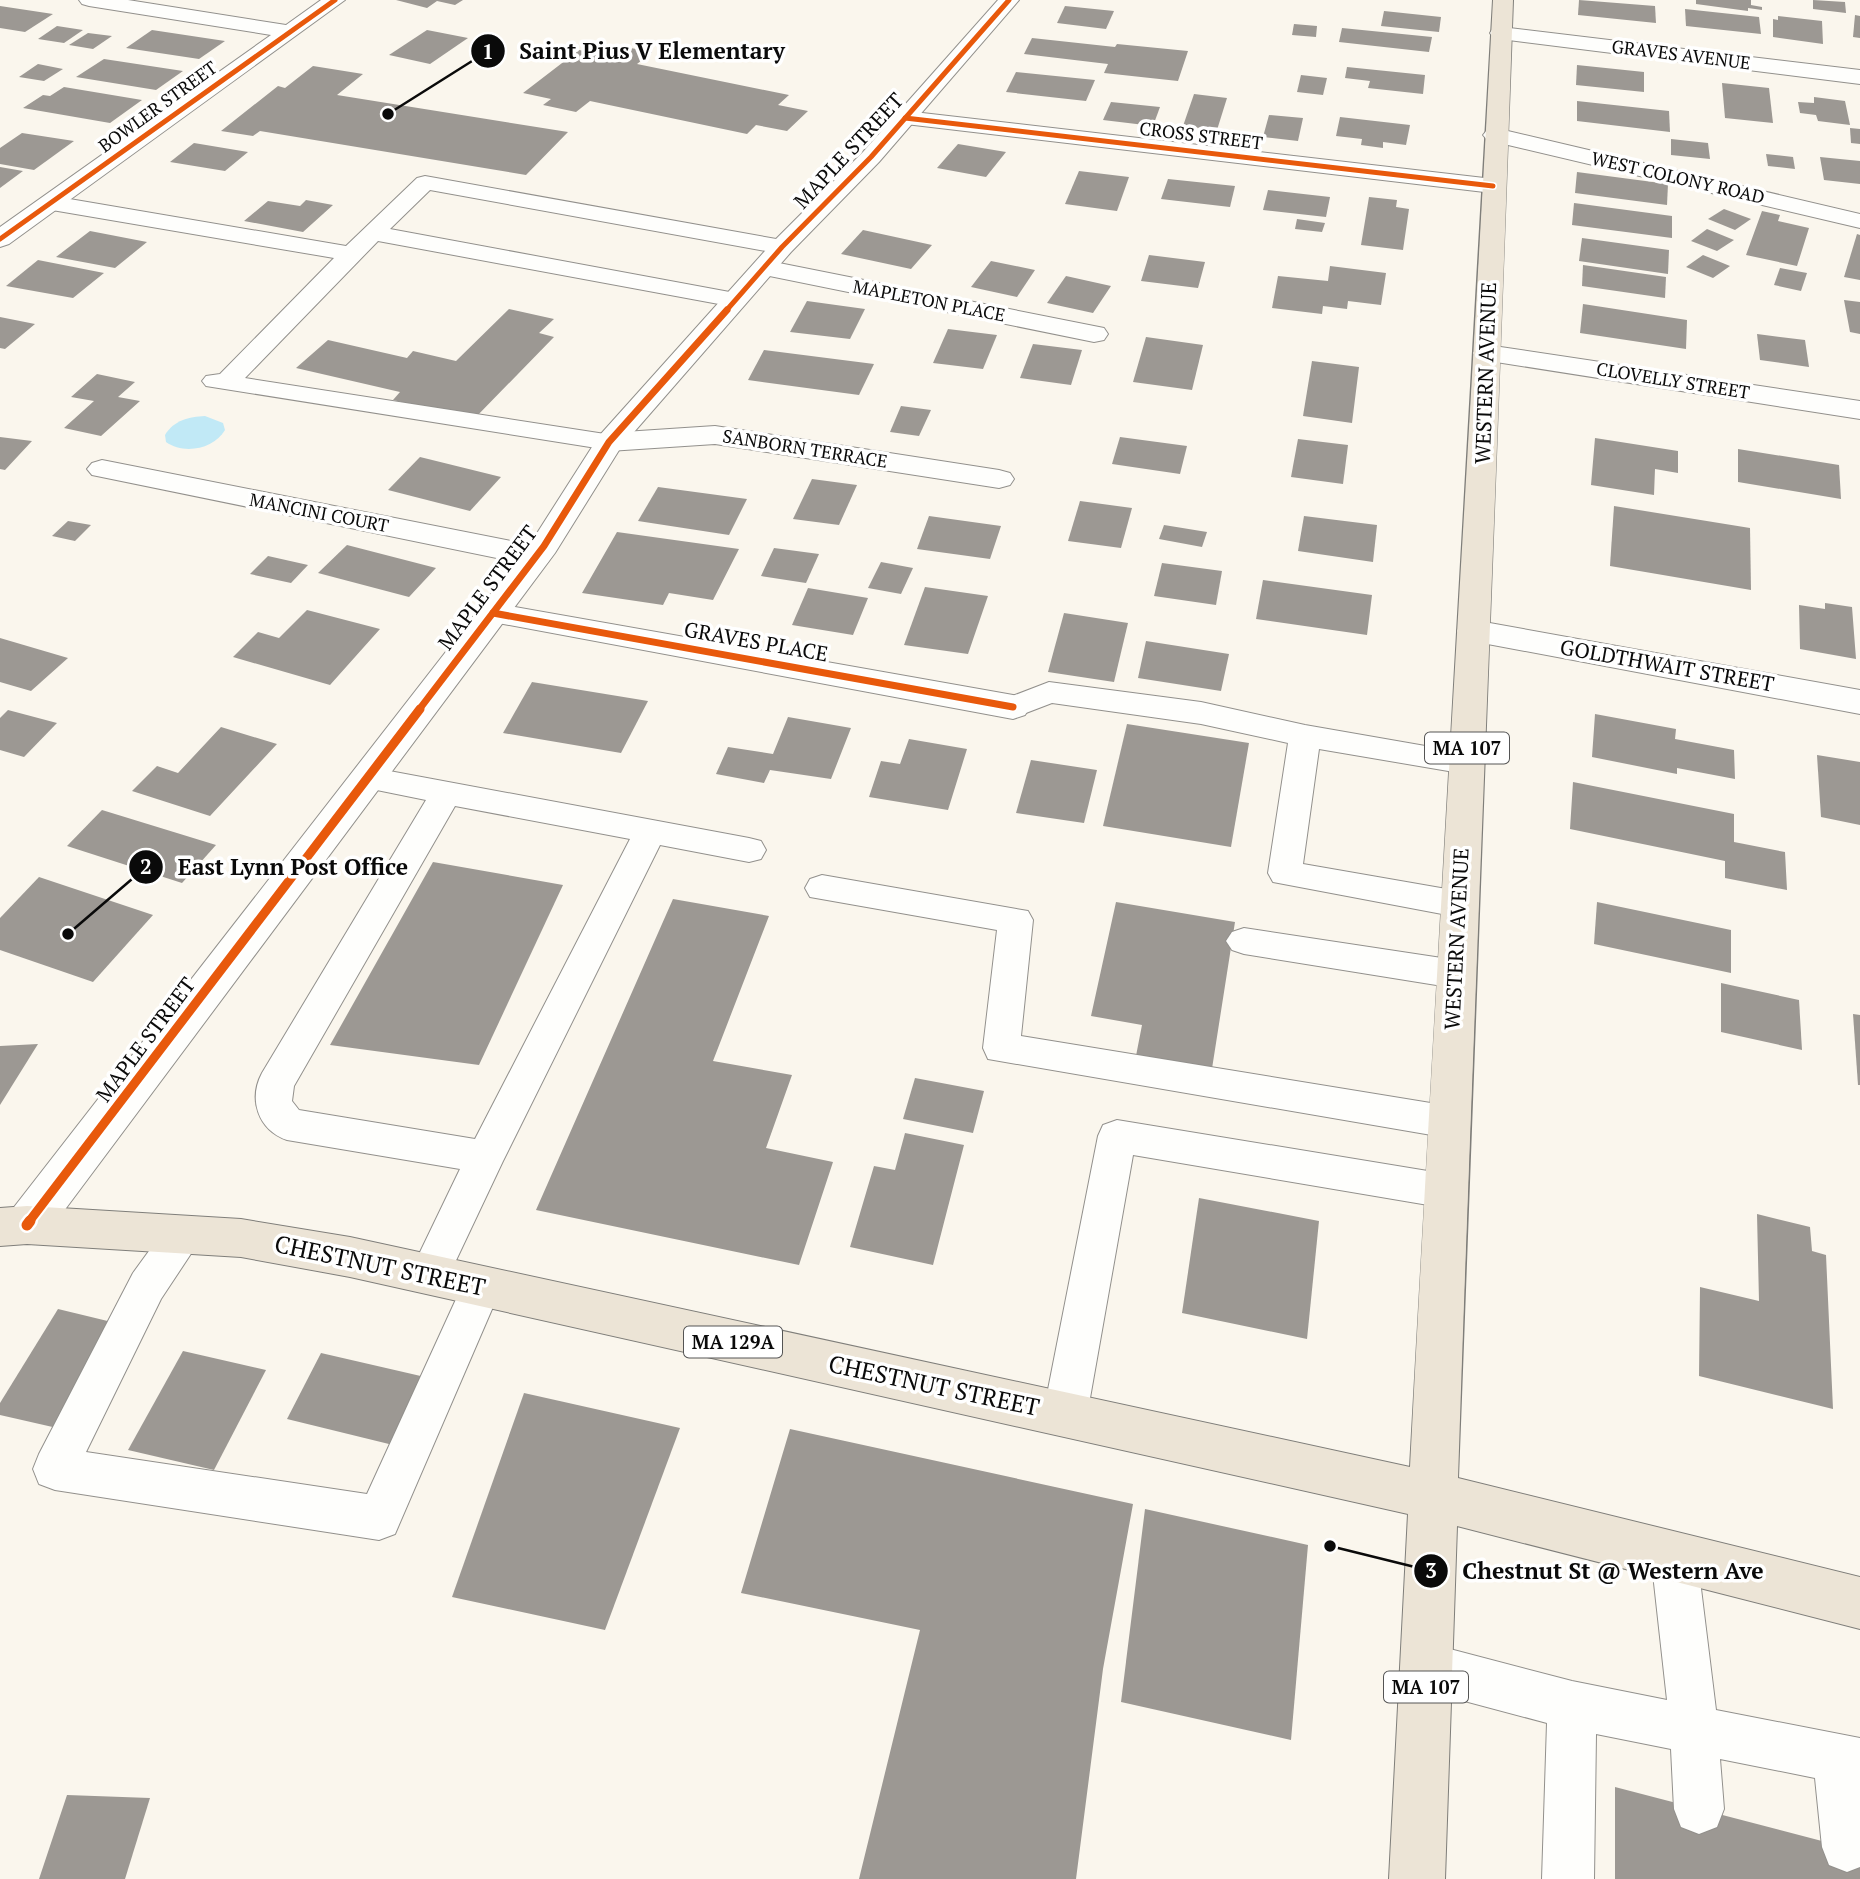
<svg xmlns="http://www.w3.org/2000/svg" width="1860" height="1879" viewBox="0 0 1860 1879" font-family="'PT Serif',serif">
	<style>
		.water { fill: #c1e9f6 }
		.building { fill: #9c9893 }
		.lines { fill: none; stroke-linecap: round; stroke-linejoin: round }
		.service-casing { stroke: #92908c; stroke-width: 2 }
		.minor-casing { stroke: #92908c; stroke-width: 2 }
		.tertiary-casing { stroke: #92908c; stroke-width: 2 }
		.primary-casing { stroke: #7f7e7a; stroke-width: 2 }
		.service { fill: #fefefc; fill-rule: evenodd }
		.minor { fill: #fefefc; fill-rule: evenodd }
		.tertiary { fill: #fefefc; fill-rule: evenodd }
		.primary { fill: #ece4d6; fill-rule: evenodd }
		.cycleway-far3-casing { stroke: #fff; stroke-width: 8 }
		.cycleway-far2-casing { stroke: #fff; stroke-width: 10 }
		.cycleway-far1-casing { stroke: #fff; stroke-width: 13 }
		.cycleway-casing { stroke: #fff; stroke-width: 16 }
		.cycleway-far3 { stroke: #e8590c; stroke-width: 5 }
		.cycleway-far2 { stroke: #e8590c; stroke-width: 7 }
		.cycleway-far1 { stroke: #e8590c; stroke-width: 9 }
		.cycleway { stroke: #e8590c; stroke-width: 11 }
		.labels { text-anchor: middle; stroke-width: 7; stroke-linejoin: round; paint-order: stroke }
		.far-street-label { font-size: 18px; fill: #0a0a0a; stroke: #fff }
		.shield { fill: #fff; stroke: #545454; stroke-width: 2 }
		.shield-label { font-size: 19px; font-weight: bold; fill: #0a0a0a }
		.street-label { font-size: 21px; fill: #0a0a0a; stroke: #fff }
		.near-street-label { font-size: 24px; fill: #0a0a0a; stroke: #fff }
		.leader { fill: none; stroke: #0a0a0a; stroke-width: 2.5 }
		.callout-dot { fill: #0a0a0a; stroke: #fff; stroke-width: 2.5 }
		.mark-label { font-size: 21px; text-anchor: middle; font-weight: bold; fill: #fff }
		.callout-label { font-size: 23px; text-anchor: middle; font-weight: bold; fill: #0a0a0a; stroke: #fff; stroke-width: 7; stroke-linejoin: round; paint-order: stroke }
	</style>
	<rect width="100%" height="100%" fill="#faf6ed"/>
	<!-- water -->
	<path class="water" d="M205 416 223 423 225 430C214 449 184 455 166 442L165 435C174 420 189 417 205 416Z"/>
	<!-- building -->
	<g class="building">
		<polygon points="396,0 463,0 455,5 437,1 427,8"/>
		<polygon points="1579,0 1655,6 1656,23 1578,15"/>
		<polygon points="1696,0 1751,0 1751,5 1762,7 1762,10 1748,8 1748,11 1696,4"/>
		<polygon points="1813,0 1845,2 1846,13 1813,9"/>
		<polygon points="0,6 53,14 25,32 0,28"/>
		<polygon points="1065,6 1114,11 1106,29 1057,23"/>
		<polygon points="1685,9 1759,17 1761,34 1686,26"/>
		<polygon points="1384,11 1441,17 1439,32 1381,26"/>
		<polygon points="1855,15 1860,16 1860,38 1853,37"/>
		<polygon points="1778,16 1822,21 1823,44 1773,37 1773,19 1778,20"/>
		<polygon points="1294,24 1317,26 1316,37 1292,35"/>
		<polygon points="57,26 83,30 64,43 38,39"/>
		<polygon points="1342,28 1432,37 1429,52 1339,42"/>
		<polygon points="152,30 225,41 199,59 126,48"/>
		<polygon points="427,30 468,38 430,64 389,55"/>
		<polygon points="88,33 112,36 93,49 69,45"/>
		<polygon points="1032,38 1115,47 1117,44 1188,51 1178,81 1104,73 1108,64 1024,54"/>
		<polygon points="620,46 652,52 637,64 789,95 778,105 808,111 787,131 756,125 747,134 590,101 576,112 543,105 551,99 523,93 579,50 607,55"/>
		<polygon points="104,59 183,71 156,90 76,77"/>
		<polygon points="38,64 63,69 44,81 19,77"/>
		<polygon points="1577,65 1644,72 1644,92 1576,85"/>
		<polygon points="313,66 363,74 337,95 568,132 526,175 260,131 253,136 221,131 278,86 285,88"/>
		<polygon points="1347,67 1425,75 1423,94 1368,88 1370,81 1345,78"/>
		<polygon points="1016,72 1095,80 1086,101 1006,92"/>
		<polygon points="1301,75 1327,78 1323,95 1297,92"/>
		<polygon points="1722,83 1769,88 1773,123 1725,118"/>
		<polygon points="64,87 142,100 110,123 23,108 43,95 50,96"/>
		<polygon points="1194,94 1227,98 1217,130 1183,126"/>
		<polygon points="1814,97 1845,101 1850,125 1818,121 1816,115 1800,113 1798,102 1814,103"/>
		<polygon points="1577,101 1669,111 1670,132 1577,121"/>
		<polygon points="1111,102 1160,107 1153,126 1103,120"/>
		<polygon points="1269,115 1303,118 1298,141 1263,137"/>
		<polygon points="1340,117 1410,125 1406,145 1383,142 1383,148 1361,145 1362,139 1336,136"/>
		<polygon points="1850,128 1860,129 1860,144 1851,143"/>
		<polygon points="22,133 74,141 34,170 0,164 0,148"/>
		<polygon points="1671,139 1708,143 1710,159 1671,155"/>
		<polygon points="194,143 248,152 225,171 170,162"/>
		<polygon points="958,144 1006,152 986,177 937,168"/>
		<polygon points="1766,154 1793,157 1795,169 1768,166"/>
		<polygon points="1820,157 1860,161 1860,184 1824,180"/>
		<polygon points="0,167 23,171 0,188"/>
		<polygon points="1079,171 1129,177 1117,211 1065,204"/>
		<polygon points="1577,172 1668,184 1667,205 1575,193"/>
		<polygon points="1168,179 1235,186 1230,207 1161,199"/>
		<polygon points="1268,190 1330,197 1326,217 1263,210"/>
		<polygon points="1369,197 1397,200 1396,207 1409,209 1403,250 1361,245"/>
		<polygon points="306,200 333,205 303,232 244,221 268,201 300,206"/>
		<polygon points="1574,203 1672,216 1672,238 1572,225"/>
		<polygon points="1724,209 1751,219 1735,230 1708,219"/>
		<polygon points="1762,211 1780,215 1778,221 1809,228 1797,266 1746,255"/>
		<polygon points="1297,219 1325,223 1322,232 1295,229"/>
		<polygon points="1707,229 1734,240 1717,251 1691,241"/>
		<polygon points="863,230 932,245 911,269 841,254"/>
		<polygon points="90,231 147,242 115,268 56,257"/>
		<polygon points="1857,234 1860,235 1860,280 1844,277"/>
		<polygon points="1582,238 1669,250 1668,274 1579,261"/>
		<polygon points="1149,255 1205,262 1198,288 1141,281"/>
		<polygon points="1703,255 1730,266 1713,278 1686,267"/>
		<polygon points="38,260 104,273 73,298 6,286"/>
		<polygon points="991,261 1035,270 1017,297 971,287"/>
		<polygon points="1583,265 1666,277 1665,298 1582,286"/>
		<polygon points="1330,266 1386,273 1381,305 1348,301 1347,309 1323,306 1322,314 1272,308 1278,276 1328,281"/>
		<polygon points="1780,268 1807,273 1801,291 1774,285"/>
		<polygon points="1066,276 1111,286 1093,313 1047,303"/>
		<polygon points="1844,300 1860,302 1860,334 1850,332"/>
		<polygon points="807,301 865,309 850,339 790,332"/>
		<polygon points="1583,304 1687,320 1686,349 1580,333"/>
		<polygon points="509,309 554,319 539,333 554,337 474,419 393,400 400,392 296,368 328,340 407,358 413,351 456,361"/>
		<polygon points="0,317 35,324 5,349 0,348"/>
		<polygon points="948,329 997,335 983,369 933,363"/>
		<polygon points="1757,334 1805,340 1809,367 1760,360"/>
		<polygon points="1146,337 1203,345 1192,390 1133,382"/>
		<polygon points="1033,344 1082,350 1071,385 1020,378"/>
		<polygon points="764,350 874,364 859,395 748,380"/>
		<polygon points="1312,361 1359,367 1352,423 1303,416"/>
		<polygon points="97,374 135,382 118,397 140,401 101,436 64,428 94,401 71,397"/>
		<polygon points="901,406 931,410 919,436 890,432"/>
		<polygon points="0,437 32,441 5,470 0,469"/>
		<polygon points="1120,437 1187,446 1180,474 1112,464"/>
		<polygon points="1595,438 1678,451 1678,473 1655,469 1654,495 1591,485"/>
		<polygon points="1298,439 1348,445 1343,484 1291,477"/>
		<polygon points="1738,449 1839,465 1841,499 1738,482"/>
		<polygon points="420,457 501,477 470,511 388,490"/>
		<polygon points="812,479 857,485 839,525 793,519"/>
		<polygon points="658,487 747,499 729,535 638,521"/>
		<polygon points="1080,501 1132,508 1121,548 1068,541"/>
		<polygon points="1614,506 1750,528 1751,590 1610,566"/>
		<polygon points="929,516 1001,526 990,559 917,549"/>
		<polygon points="1304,516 1377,525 1373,562 1298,551"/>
		<polygon points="68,521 91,525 75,541 52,536"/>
		<polygon points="1164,525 1207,532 1202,547 1159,539"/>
		<polygon points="617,532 739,549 713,600 669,593 663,605 582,593"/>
		<polygon points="347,545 436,568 409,597 318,573"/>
		<polygon points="774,548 819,554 806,583 761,576"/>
		<polygon points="268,556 308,565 291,583 250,574"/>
		<polygon points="881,562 913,568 901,594 868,588"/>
		<polygon points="1162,563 1222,571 1216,605 1154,596"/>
		<polygon points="1263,580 1372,595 1367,635 1256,619"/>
		<polygon points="925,587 988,596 968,654 904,645"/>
		<polygon points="808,588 868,598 853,635 792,625"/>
		<polygon points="1825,603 1852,607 1856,659 1800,649 1799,605 1825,609"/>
		<polygon points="307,610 380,629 330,685 233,657 258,632 279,638"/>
		<polygon points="1064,613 1128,623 1114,682 1048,672"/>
		<polygon points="0,638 68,658 31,691 0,682"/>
		<polygon points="1146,641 1229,654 1221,691 1138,678"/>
		<polygon points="532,682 648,701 621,753 503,733"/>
		<polygon points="8,710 57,723 24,757 0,750 0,718"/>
		<polygon points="1595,714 1676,729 1675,739 1734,750 1735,779 1677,768 1677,774 1592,757"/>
		<polygon points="788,717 851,728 831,779 770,770 764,783 716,774 728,747 773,754"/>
		<polygon points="1127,724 1249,743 1231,847 1103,826"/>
		<polygon points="221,727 277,744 210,816 132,791 157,766 178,773"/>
		<polygon points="909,739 967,749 948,810 869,797 881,761 900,764"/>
		<polygon points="1817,755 1860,762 1860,825 1821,817"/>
		<polygon points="1031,760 1097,770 1084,823 1016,813"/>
		<polygon points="1573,782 1734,814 1734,842 1785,852 1787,890 1725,878 1725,861 1570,829"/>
		<polygon points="102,810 216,845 182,883 67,846"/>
		<polygon points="433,862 563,885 479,1065 330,1045"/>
		<polygon points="39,877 153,915 93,982 0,950 0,918"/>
		<polygon points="673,899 769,916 713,1061 792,1075 766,1148 833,1162 799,1265 536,1210"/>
		<polygon points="1116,902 1235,922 1211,1075 1135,1061 1142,1025 1091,1016"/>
		<polygon points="1597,902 1731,930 1731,973 1594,944"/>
		<polygon points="1721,983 1799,1000 1802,1050 1721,1032"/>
		<polygon points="1853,1014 1860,1015 1860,1085 1858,1085"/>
		<polygon points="38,1044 0,1105 0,1046"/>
		<polygon points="915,1078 984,1091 973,1133 903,1119"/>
		<polygon points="905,1133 964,1145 933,1265 850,1247 874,1166 895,1170"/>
		<polygon points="1199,1198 1319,1221 1307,1339 1182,1313"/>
		<polygon points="1757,1214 1810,1227 1812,1251 1826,1255 1833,1409 1699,1376 1700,1287 1759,1301"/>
		<polygon points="58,1309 120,1324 57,1428 0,1415 0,1403"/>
		<polygon points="183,1351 266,1370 214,1470 128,1450"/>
		<polygon points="321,1353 425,1377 393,1445 287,1419"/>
		<polygon points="524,1393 680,1428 605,1630 452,1597"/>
		<polygon points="790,1429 1133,1504 1103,1669 1076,1879 859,1879 920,1630 741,1593"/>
		<polygon points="1145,1509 1308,1545 1291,1740 1121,1702"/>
		<polygon points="1615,1787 1860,1851 1860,1879 1615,1879"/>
		<polygon points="67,1795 150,1798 125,1879 39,1879"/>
	</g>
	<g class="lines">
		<defs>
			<g id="service">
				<polygon points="425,176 782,240 790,242 794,247 790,252 782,254 430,190 390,229 735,293 743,295 747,300 743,305 735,307 378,241 245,378 618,436 622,442 618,448 609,450 206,386 202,381 206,376 220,374 334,258 52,210 44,208 41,203 44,198 52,196 346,246 417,178"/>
				<polygon points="1049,682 1201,702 1305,725 1477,755 1482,763 1477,771 1466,774 1319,749 1303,864 1458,891 1470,895 1475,904 1470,913 1458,917 1273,882 1268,873 1288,743 1201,724 1052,703 1013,718 1002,714 997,707 1002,700"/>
				<path d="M368 767 749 838 761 841 766 850 761 859 749 862 660 845 503 1161 443 1288 429 1293 415 1288 409 1275 460 1169 287 1140C258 1130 248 1099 262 1073L426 800 357 786 352 778 357 770ZM455 806 630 839 475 1139 299 1110 292 1101 294 1086Z"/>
				<polygon points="822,875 1028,911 1033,920 1021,1036 1449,1106 1462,1111 1468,1122 1462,1133 1449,1138 988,1059 983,1048 997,930 810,897 805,888 810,879"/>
				<polygon points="1244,928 1455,960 1468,964 1473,974 1468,984 1455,988 1244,954 1232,950 1226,941 1232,932"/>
				<polygon points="1117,1120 1446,1174 1460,1179 1466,1191 1460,1203 1446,1208 1133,1155 1087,1415 1080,1429 1065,1435 1050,1429 1043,1415 1098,1136 1103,1125"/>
				<polygon points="184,1216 198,1222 204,1234 161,1299 86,1452 367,1494 468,1273 482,1268 496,1273 502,1286 395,1534 379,1540 55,1490 39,1484 33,1469 39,1454 133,1273 170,1222"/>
				<polygon points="1674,1533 1690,1540 1697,1556 1716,1710 1860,1738 1860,1867 1847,1872 1829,1865 1822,1847 1815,1778 1720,1759 1724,1809 1717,1827 1699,1834 1681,1827 1674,1809 1671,1749 1596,1734 1594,1879 1542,1879 1547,1723 1427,1691 1410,1684 1403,1667 1410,1650 1427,1643 1572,1681 1667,1700 1651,1556 1658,1540"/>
			</g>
			<g id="minor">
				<polygon points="79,0 128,0 286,25 321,0 345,0 9,244 0,247 0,227 271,35 89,6 82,4"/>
				<polygon points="1501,27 1860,70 1860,84 1493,38 1490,33 1493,28"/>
				<polygon points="905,111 1493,179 1502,181 1505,186 1502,191 1493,193 897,123 893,118 897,113"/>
				<polygon points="1495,128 1860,214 1860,228 1487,140 1483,135 1487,130"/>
				<polygon points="764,260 1104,328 1108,334 1104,340 1094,342 755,273 751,268 755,263"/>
				<polygon points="1487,345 1860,401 1860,419 1477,359 1473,353 1477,347"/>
				<polygon points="715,426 999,470 1010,473 1014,479 1010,485 999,488 715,444 609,451 599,448 594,442 599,436 609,433"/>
				<polygon points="102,460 536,546 547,549 552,556 547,563 536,566 92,475 87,469 92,463"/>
				<polygon points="493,603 1013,695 1025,699 1030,707 1025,715 1013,719 482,620 477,613 482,606"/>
				<polygon points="1473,620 1860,690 1860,714 1461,639 1457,631 1461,623"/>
			</g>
			<polygon id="tertiary" points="998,0 1019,0 879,162 791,252 621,447 555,553 43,1239 27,1244 11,1239 5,1225 11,1211 532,541 599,436 773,242 863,152"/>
			<path id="primary" d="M1493 0H1513C1497 493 1474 985 1458 1478L1860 1577V1629L1457 1526 1445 1879H1389L1408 1514 350 1277 241 1257 27 1244 0 1246V1208L27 1206 241 1219 350 1237 1410 1467C1435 978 1467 489 1493 0Z"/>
		</defs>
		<!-- service casing -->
		<use href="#service" class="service-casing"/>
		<!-- minor casing -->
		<use href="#minor" class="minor-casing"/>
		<!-- tertiary casing -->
		<use href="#tertiary" class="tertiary-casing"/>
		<!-- primary casing -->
		<use href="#primary" class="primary-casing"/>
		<!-- service -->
		<use href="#service" class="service"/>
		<!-- minor -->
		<use href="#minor" class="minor"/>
		<!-- tertiary -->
		<use href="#tertiary" class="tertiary"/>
		<!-- primary -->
		<use href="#primary" class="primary"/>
		<defs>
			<g id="cycleway-far3">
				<polyline points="905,118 1493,186"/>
				<polyline points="0,239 335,0"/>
				<polyline points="725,312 782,247 871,157 1009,0"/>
			</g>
			<g id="cycleway-far2">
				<polyline points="493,613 1013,707"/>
				<polyline points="418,711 544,546 609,442 727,310"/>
			</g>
			<polyline id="cycleway-far1" points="28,1223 420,709"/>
			<polyline id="cycleway" points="27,1225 30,1221"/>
		</defs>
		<!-- cycleway-far3 casing -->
		<use href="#cycleway-far3" class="cycleway-far3-casing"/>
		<!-- cycleway-far2 casing -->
		<use href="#cycleway-far2" class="cycleway-far2-casing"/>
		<!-- cycleway-far1 casing -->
		<use href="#cycleway-far1" class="cycleway-far1-casing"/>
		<!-- cycleway casing -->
		<use href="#cycleway" class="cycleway-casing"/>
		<!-- cycleway-far3 -->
		<use href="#cycleway-far3" class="cycleway-far3"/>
		<!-- cycleway-far2 -->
		<use href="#cycleway-far2" class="cycleway-far2"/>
		<!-- cycleway-far1 -->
		<use href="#cycleway-far1" class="cycleway-far1"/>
		<!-- cycleway -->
		<use href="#cycleway" class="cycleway"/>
	</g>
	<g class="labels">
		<!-- far-street labels -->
		<g class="far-street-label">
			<text transform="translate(1681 55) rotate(7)" y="6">GRAVES AVENUE</text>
			<text transform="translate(158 107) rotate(-36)" y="6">BOWLER STREET</text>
			<text transform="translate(1201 136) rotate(7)" y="6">CROSS STREET</text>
			<text transform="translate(1678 178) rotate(13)" y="6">WEST COLONY ROAD</text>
			<text transform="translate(929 301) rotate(11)" y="6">MAPLETON PLACE</text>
			<text transform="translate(1673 381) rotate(9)" y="6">CLOVELLY STREET</text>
			<text transform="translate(805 449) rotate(9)" y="6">SANBORN TERRACE</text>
			<text transform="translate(319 513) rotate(11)" y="6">MANCINI COURT</text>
		</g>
		<!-- shield labels -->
		<g class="shield">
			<rect x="1425" y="732.5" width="84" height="31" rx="5"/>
			<rect x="684" y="1326.5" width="98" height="31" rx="5"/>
			<rect x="1384" y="1671.5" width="84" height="31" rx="5"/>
		</g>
		<g class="shield-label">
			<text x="1467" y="755">MA 107</text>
			<text x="733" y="1349">MA 129A</text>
			<text x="1426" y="1694">MA 107</text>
		</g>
		<!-- street labels -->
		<g class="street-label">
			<text transform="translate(849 151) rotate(-47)" y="7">MAPLE STREET</text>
			<text transform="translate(1486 373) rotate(-88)" y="7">WESTERN AVENUE</text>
			<text transform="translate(488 588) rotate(-53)" y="7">MAPLE STREET</text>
			<text transform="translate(756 642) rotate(10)" y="7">GRAVES PLACE</text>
			<text transform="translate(1667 666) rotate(10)" y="7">GOLDTHWAIT STREET</text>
			<text transform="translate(1457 939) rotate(-87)" y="7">WESTERN AVENUE</text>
			<text transform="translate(146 1040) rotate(-53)" y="7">MAPLE STREET</text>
		</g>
		<!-- near-street labels -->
		<g class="near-street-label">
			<text transform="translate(380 1266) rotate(12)" y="8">CHESTNUT STREET</text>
			<text transform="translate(934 1386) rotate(12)" y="8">CHESTNUT STREET</text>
		</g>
	</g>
	<!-- callouts -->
	<path class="leader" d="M388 114L488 51M68 934L146 867M1330 1546L1431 1571"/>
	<g class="callout-dot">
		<circle cx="388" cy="114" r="7"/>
		<circle cx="68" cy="934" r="7"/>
		<circle cx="1330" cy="1546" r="7"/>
		<circle cx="488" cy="51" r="18"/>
		<circle cx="146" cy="867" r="18"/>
		<circle cx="1431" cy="1571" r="18"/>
	</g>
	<g class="mark-label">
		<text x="488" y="59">1</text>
		<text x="146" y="874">2</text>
		<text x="1431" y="1578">3</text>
	</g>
	<g class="callout-label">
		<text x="652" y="59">Saint Pius V Elementary</text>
		<text x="293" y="875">East Lynn Post Office</text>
		<text x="1613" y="1579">Chestnut St @ Western Ave</text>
	</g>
</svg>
